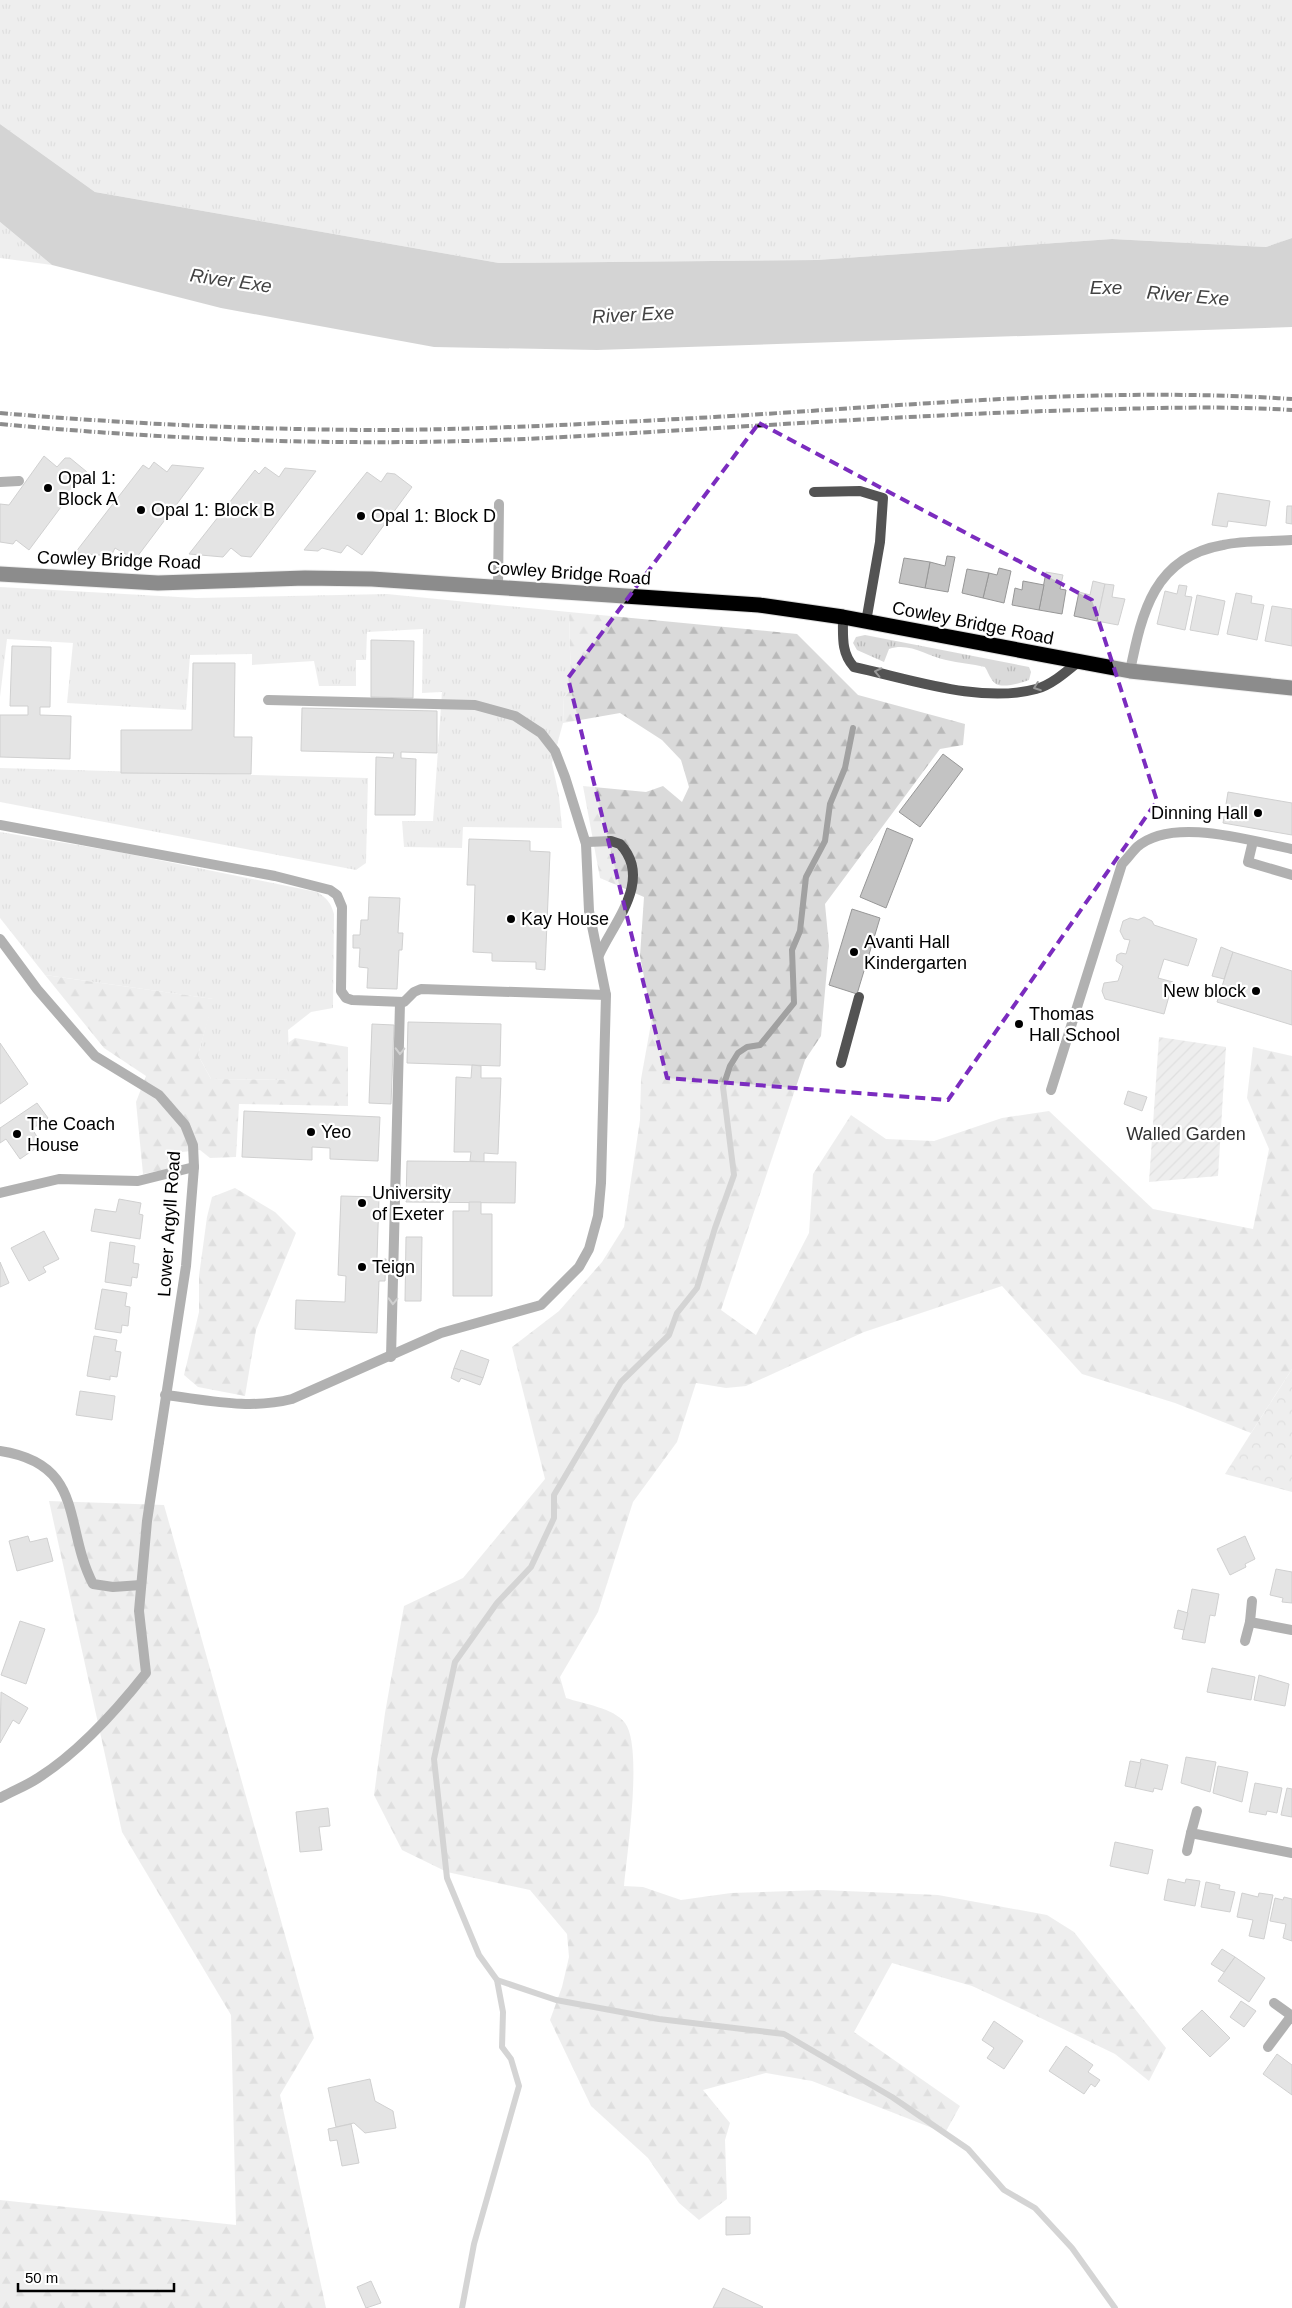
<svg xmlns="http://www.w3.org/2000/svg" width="1292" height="2308" viewBox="0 0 1292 2308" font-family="Arial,sans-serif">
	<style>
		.grass { fill: url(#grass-tufts) }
		.forest { fill: url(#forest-firs) }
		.park { fill: url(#park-crowns) }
		.garden { fill: url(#garden-furrows) }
		.water { fill: #a1a1a1 }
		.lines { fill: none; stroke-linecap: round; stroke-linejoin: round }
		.stream { stroke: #a1a1a1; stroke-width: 6 }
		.building { fill: #c3c3c3; stroke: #979797 }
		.highway-casing { stroke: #dbdbdb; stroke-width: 17 }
		.lane { stroke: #535353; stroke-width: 10 }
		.street { stroke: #535353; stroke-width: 10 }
		.highway { stroke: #000; stroke-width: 15 }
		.rail { stroke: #000; stroke-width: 4; stroke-dasharray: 8 2.5 1 2.5; stroke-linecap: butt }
		.oneway { stroke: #989898 }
		.marked { fill: none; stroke: #7b2cbf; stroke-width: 4; stroke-dasharray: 10 6; stroke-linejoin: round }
		.poi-dot { fill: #000; stroke: #fff; stroke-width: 2 }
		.labels { text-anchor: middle; stroke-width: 4.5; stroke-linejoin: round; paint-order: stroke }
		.poi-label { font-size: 18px; fill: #000; stroke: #fff; text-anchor: start }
		.street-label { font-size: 18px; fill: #000; stroke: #fff }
		.park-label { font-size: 18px; fill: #313131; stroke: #fff }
		.water-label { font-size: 19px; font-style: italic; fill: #424242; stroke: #fff }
	</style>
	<defs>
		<pattern id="grass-tufts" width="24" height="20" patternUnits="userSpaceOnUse" patternTransform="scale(1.25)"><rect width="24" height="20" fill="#dadada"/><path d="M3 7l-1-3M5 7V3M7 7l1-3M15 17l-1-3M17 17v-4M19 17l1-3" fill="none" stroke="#b9b9b9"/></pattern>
		<pattern id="forest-firs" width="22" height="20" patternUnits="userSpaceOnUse" patternTransform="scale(1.25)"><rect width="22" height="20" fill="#dadada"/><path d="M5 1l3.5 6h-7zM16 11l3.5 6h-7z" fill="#b9b9b9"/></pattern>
		<pattern id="park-crowns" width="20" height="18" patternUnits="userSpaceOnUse" patternTransform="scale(1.25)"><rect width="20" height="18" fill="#dadada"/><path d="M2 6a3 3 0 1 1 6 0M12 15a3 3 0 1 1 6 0" fill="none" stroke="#b9b9b9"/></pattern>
		<pattern id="garden-furrows" width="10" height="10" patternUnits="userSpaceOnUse" patternTransform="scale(1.25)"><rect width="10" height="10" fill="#dadada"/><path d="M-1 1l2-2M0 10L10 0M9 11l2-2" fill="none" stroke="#b9b9b9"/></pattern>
	</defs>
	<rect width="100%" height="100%" fill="#fff"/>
	<!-- grass -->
	<g class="grass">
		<polygon points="0,0 1292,0 1292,238 1266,247 1112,239 817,260 499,263 95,192 0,124"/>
		<polygon points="0,222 52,265 0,258"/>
		<polygon points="0,587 196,598 387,594 569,612 571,689 564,697 563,723 552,763 559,796 562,828 463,827 462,848 404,847 402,821 433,821 442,692 422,693 423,629 367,632 366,660 356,660 356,686 319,686 314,661 252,665 252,654 190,655 186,710 67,703 73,643 7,639 0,697"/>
		<path d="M865 635 1029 667 1031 672 1029 680C1021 683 1004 688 996 684 991 681 988 672 985 667 972 664 959 663 946 660 926 656 910 642 889 649L884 662 857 650 853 643 856 637Z"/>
		<polygon points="0,768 368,778 366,863 356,870 0,802"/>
		<path d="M0 832 119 852 317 892C327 898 331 903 334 914L333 1008 311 1012 288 1030 290 1080 211 1079 198 1055 213 999 45 975 0 918Z"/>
	</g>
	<!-- forest -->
	<g class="forest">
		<path d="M569 612 797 634 858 695 965 724 963 745 940 749 825 904 829 946 821 1036 805 1060 721 1310 756 1335 809 1233 813 1174 851 1115 886 1139 934 1141 1002 1118 1049 1111 1153 1209 1253 1229 1269 1149 1247 1098 1253 1047 1292 1056V1369L1251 1433 1175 1403 1082 1374 1002 1286 864 1332 746 1386 726 1388 696 1383 677 1442 633 1502 598 1612 560 1677 566 1698C584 1704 614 1708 625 1723 643 1747 627 1854 624 1886L643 1887 681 1900 731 1893 822 1890 938 1895 1047 1915 1074 1932 1166 2048 1149 2081 1115 2054 1022 2009 972 1986 892 1963 854 2032 960 2106 945 2133 812 2081 766 2073 703 2090 730 2123 725 2140 727 2199 699 2220 679 2203 648 2158 591 2106 550 2020 562 1987 569 1957 567 1934 530 1890 447 1872 402 1850 374 1795 385 1713 404 1606 463 1578 545 1479 512 1347 559 1311 602 1262 624 1227 640 1120 641 1079 652 1018 640 956 644 897 600 878 583 786 646 792 663 786 682 802 689 787 681 760 662 740 620 713 563 723 564 697 571 689Z"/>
		<polygon points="45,975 214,999 198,1055 211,1079 289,1080 288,1043 295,1038 348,1047 348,1106 239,1104 236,1157 210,1158 200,1150 182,1152 175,1168 143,1174 136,1102 146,1076 104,1048"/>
		<polygon points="235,1188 275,1212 296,1233 256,1330 245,1396 198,1387 184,1375 199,1312 199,1276 207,1217 212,1197"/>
		<polygon points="49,1501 164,1505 314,2038 280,2095 326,2308 0,2308 0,2200 236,2225 231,2015 122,1832"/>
	</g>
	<!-- park -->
	<polygon class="park" points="1292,1369 1292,1492 1225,1474"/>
	<!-- garden -->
	<polygon class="garden" points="1159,1037 1226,1047 1218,1176 1149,1182"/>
	<!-- water -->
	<polygon class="water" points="0,124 95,192 499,263 817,260 1112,239 1266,247 1292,238 1292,327 597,350 434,347 221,308 52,265 0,222"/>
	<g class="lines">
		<!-- stream -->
		<g class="stream">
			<polyline points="497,1980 556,2000 659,2019 784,2034 892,2097 968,2149 1004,2190 1035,2208 1072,2248 1115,2308"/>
			<polyline points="462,2308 474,2244 519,2086 511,2059 502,2047 503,2012 497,1980 479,1955 447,1878 434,1759 455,1662 497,1603 531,1567 554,1518 554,1495 621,1382 669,1335 677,1313 697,1288 715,1228 734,1175 723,1087 730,1066 738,1053 747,1047 760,1045 794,1003 792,950 800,931 806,877 825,841 830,804 845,768 853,728"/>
		</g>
	</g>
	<!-- building -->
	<g class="building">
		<polygon points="44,456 57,467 65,458 70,458 87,472 29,550 16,540 13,544 0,542 0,504 9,505"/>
		<polygon points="154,462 167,472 172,465 204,468 137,557 127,555 115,548 111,556 75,553 143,465 149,469"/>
		<polygon points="265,467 279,477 285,468 316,471 251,557 241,556 231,548 223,557 189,554 255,470 259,474"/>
		<polygon points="367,472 381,482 387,473 395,474 412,487 362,555 347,545 341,553 322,548 318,551 304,550"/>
		<polygon points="1218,493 1270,501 1266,526 1228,521 1227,527 1212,525"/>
		<polygon points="1287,506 1292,506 1292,524 1286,523"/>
		<polygon points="947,556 955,557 948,592 925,588 930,562 945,566"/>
		<polygon points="904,558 930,562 925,588 899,583"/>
		<polygon points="999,568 1011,571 1004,603 983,598 989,573 997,575"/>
		<polygon points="967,569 989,573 983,598 962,593"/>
		<polygon points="1046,572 1063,575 1060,589 1066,590 1062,614 1039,610"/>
		<polygon points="1023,581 1044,585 1039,610 1012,605 1015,588 1022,590"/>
		<polygon points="1093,581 1105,584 1097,621 1074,616 1079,592 1090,595"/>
		<polygon points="1105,584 1114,585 1112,597 1125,599 1118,625 1097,621"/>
		<polygon points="1179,585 1187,586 1185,596 1192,597 1185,630 1157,624 1165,591 1177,594"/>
		<polygon points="1236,593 1252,596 1251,603 1264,605 1257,640 1227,634"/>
		<polygon points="1197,595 1225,601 1218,635 1190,630"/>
		<polygon points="1272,606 1292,609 1292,646 1265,641"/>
		<polygon points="371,640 414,641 413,698 371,697"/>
		<polygon points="12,646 51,647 50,707 40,707 40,715 71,716 70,759 0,757 0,715 28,715 28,706 10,706"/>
		<polygon points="193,663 235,663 234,737 252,737 251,774 121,773 121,730 192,730"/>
		<polygon points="302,708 437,711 437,753 401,752 401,758 416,759 415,815 375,815 376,757 393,758 394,753 301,751"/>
		<polygon points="943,754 963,769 920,827 899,812"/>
		<polygon points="1228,792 1292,803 1292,835 1223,823"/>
		<polygon points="887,828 913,839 886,908 860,897"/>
		<polygon points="469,839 530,841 530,851 550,852 545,970 536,969 536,962 492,961 492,953 473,952 475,885 467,885"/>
		<polygon points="369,897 400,898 398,933 403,933 402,950 399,950 397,989 367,988 368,968 359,967 360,948 353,948 353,935 360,935 361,920 368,920"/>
		<polygon points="852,909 880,918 857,994 829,985"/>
		<polygon points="1144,917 1152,921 1154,925 1197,939 1188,966 1164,959 1158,978 1173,982 1164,1014 1105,999 1102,991 1104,983 1118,981 1123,966 1116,961 1117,955 1121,953 1126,954 1130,940 1124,939 1120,931 1123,921 1130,918 1138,920"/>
		<polygon points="1221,947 1233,952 1224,979 1212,976"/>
		<polygon points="1233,952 1292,971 1292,1025 1217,1002"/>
		<polygon points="408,1022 501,1024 500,1066 407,1063"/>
		<polygon points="372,1024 394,1025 391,1104 369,1103"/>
		<polygon points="0,1043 28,1084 0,1104"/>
		<polygon points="472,1065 481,1066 481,1078 501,1078 498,1154 484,1153 484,1162 470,1161 471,1152 454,1152 456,1077 471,1078"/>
		<polygon points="1128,1091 1147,1097 1142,1111 1124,1104"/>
		<polygon points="37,1103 48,1118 32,1129 42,1144 20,1159 6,1139 0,1143 0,1128"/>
		<polygon points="244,1111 380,1117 378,1161 330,1159 330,1148 312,1147 312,1160 242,1157"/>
		<polygon points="407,1161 516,1162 515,1203 406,1202"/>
		<polygon points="341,1196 379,1197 377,1259 386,1259 385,1281 379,1281 377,1333 295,1329 296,1300 345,1302 346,1276 338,1275"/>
		<polygon points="119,1199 141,1203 139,1214 143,1215 140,1239 91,1231 95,1209 116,1212"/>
		<polygon points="469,1202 481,1202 481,1214 492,1214 492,1296 453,1296 453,1211 469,1211"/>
		<polygon points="44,1231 59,1259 43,1267 46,1272 29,1281 11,1248"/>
		<polygon points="406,1237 422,1237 421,1301 405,1301"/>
		<polygon points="110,1242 135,1246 133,1263 139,1264 137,1278 132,1277 131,1286 105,1282"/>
		<polygon points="0,1262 9,1283 0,1287"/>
		<polygon points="102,1289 127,1293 125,1306 130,1307 128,1326 122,1325 121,1333 95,1329"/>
		<polygon points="94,1336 117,1340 115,1351 121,1352 117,1377 110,1376 110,1380 87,1376"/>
		<polygon points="461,1350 489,1360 483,1378 454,1368"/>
		<polygon points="454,1368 483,1378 480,1385 461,1378 459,1382 451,1378"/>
		<polygon points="80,1391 115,1396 112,1420 76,1415"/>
		<polygon points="28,1536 30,1542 47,1538 53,1561 17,1571 9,1541"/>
		<polygon points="1245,1536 1255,1559 1245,1564 1246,1567 1230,1575 1217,1549"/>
		<polygon points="1276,1569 1292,1572 1292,1603 1282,1602 1283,1598 1270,1595"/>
		<polygon points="1192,1589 1219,1594 1215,1616 1210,1615 1205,1643 1182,1639"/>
		<polygon points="1178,1610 1188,1613 1184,1630 1174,1628"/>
		<polygon points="20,1621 45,1629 26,1684 1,1675"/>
		<polygon points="1212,1668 1255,1677 1251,1700 1207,1692"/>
		<polygon points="1259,1675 1289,1684 1285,1706 1254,1700"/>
		<polygon points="1,1692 28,1708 19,1724 13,1720 0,1743"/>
		<polygon points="1186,1757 1216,1762 1210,1792 1181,1783"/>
		<polygon points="1141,1759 1168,1765 1162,1790 1154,1788 1153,1792 1135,1788"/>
		<polygon points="1130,1761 1141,1763 1135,1788 1125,1786"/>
		<polygon points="1218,1766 1248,1772 1242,1802 1213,1793"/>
		<polygon points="1255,1783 1282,1788 1277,1813 1267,1811 1266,1815 1249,1812"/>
		<polygon points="1287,1788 1292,1789 1292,1817 1281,1815"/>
		<polygon points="328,1808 330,1826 319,1827 322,1850 300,1852 296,1812"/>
		<polygon points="1115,1842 1153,1850 1148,1874 1110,1866"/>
		<polygon points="1168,1879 1185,1883 1186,1879 1200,1881 1195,1906 1164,1900"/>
		<polygon points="1206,1882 1220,1885 1219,1889 1235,1892 1230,1912 1201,1907"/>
		<polygon points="1242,1893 1258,1897 1259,1893 1273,1895 1264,1939 1249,1936 1253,1920 1237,1917"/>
		<polygon points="1284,1897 1292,1899 1292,1941 1283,1938 1286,1924 1270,1921 1275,1898 1283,1900"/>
		<polygon points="1222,1949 1235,1957 1224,1972 1211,1964"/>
		<polygon points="1235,1957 1265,1978 1249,2002 1218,1981"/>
		<polygon points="1241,2001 1256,2011 1244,2027 1230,2017"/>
		<polygon points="1202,2010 1230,2038 1210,2057 1182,2029"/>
		<polygon points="994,2021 1023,2041 1004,2069 987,2058 994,2048 982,2040"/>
		<polygon points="1066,2046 1093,2065 1088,2072 1100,2080 1095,2087 1091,2084 1084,2094 1049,2071"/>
		<polygon points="1277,2054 1292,2065 1292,2095 1263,2074"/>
		<polygon points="370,2079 375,2101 393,2111 396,2128 365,2133 354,2123 336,2127 328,2088"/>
		<polygon points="351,2124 359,2163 342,2166 337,2140 330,2141 328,2129"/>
		<polygon points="726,2217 750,2217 750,2234 726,2235"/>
		<polygon points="371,2281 381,2303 366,2308 357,2287"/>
		<polygon points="723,2288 763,2307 762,2308 713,2308"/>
	</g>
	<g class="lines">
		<defs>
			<polyline id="highway" points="0,574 158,583 305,578 372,579 759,605 843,617 1130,671 1292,688"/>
		</defs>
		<!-- highway casing -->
		<use href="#highway" class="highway-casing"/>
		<!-- lane -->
		<g class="lane">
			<polyline points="0,482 19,481"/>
			<polyline points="814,492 860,491 883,498 880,542 866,622"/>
			<polyline points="498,587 499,504"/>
			<path d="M1130 671C1142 612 1154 557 1223 545 1245 540 1269 542 1292 540"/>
			<polyline points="0,825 275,876 330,890 337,895 342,907 341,991 346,998 352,1000 404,1002 414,992 421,989 606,995"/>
			<polyline points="1253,841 1248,862 1292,875"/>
			<path d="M586 844 587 842 611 841 620 844C653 879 615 921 599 955"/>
			<polyline points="841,1063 859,997"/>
			<path d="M1051 1090 1122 864C1127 859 1132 852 1137 847 1172 816 1251 841 1292 849"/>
			<polyline points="391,1357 400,1003"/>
			<path d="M165 1395C208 1400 249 1410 292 1399L441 1333 541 1305 579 1267 589 1249 598 1216 601 1183 606 995 589 911 586 844 565 777 555 751 541 733 515 716 475 705 268 700"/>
			<path d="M0 1451C86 1464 63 1526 93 1584L113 1587 141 1585"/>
			<path d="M0 1798C12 1791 26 1786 38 1778 79 1752 116 1711 146 1673L139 1611 147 1521 159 1442"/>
		</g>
		<!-- street -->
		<g class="street">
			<path d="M843 617C843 636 841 653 854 667 910 679 981 704 1036 689 1051 685 1066 672 1078 662"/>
			<polyline points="0,939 37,989 95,1056 159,1095 185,1125 193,1145 194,1167 186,1266 159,1442"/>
			<polyline points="0,1193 59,1179 138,1181 194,1167"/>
			<polyline points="1252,1601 1250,1622 1292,1630"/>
			<polyline points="1245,1641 1250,1622"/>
			<polyline points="1197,1811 1191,1833 1292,1853"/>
			<polyline points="1187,1851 1191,1833"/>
			<polyline points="1274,2003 1292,2016"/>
			<polyline points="1268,2047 1292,2015"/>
		</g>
		<!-- highway -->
		<use href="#highway" class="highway"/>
		<!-- rail -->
		<g class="rail">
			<path d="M0 413C129 424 260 430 390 430 498 429 606 423 714 417 906 406 1100 386 1292 399"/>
			<path d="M0 424C181 441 364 447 545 438 712 429 878 417 1045 411 1127 409 1210 405 1292 410"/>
		</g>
	</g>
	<!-- one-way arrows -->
	<defs><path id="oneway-chevron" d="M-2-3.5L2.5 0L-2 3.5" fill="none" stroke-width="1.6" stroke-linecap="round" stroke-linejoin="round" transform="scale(1.25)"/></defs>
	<g class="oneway">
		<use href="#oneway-chevron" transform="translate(878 672) rotate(-168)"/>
		<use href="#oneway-chevron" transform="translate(1037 687) rotate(160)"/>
		<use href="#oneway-chevron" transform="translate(400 1051) rotate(91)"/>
		<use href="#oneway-chevron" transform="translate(393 1301) rotate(92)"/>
	</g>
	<!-- marked area -->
	<path d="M0 0H1292V2308H0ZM759 423 1092 600 1157 801 948 1100 667 1078 568 678Z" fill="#fff" fill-opacity=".55" fill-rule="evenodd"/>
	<path class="marked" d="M759 423 1092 600 1157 801 948 1100 667 1078 568 678Z"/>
	<!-- markers -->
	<g class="poi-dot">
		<circle cx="48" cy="488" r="5"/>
		<circle cx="141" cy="510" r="5"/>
		<circle cx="361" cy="516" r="5"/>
		<circle cx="1258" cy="813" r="5"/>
		<circle cx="511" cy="919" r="5"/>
		<circle cx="854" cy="952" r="5"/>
		<circle cx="1256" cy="991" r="5"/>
		<circle cx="1019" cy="1024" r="5"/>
		<circle cx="311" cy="1132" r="5"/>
		<circle cx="17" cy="1134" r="5"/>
		<circle cx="362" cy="1203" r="5"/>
		<circle cx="362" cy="1267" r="5"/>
	</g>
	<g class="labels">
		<!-- poi labels -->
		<g class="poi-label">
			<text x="58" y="484">Opal 1:<tspan x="58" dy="21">Block A</tspan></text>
			<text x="151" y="516">Opal 1: Block B</text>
			<text x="371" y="522">Opal 1: Block D</text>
			<text x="1248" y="819" text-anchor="end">Dinning Hall</text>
			<text x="521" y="925">Kay House</text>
			<text x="864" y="948">Avanti Hall<tspan x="864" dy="21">Kindergarten</tspan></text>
			<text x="1246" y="997" text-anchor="end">New block</text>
			<text x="1029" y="1020">Thomas<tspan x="1029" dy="21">Hall School</tspan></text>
			<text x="27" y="1130">The Coach<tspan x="27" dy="21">House</tspan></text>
			<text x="321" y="1138">Yeo</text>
			<text x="372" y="1199">University<tspan x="372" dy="21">of Exeter</tspan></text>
			<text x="372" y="1273">Teign</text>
		</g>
		<!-- street labels -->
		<g class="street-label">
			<text transform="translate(119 560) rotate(2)" y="6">Cowley Bridge Road</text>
			<text transform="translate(569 573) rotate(4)" y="6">Cowley Bridge Road</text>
			<text transform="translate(973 623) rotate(11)" y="6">Cowley Bridge Road</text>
			<text transform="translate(169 1224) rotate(-86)" y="6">Lower Argyll Road</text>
		</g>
		<!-- park labels -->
		<g class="park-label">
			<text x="1186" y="1140">Walled Garden</text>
		</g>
		<!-- water labels -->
		<g class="water-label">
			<text transform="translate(231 280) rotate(8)" y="7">River Exe</text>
			<text x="1106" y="294">Exe</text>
			<text transform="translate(1188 295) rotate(5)" y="7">River Exe</text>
			<text transform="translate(633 314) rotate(-3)" y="7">River Exe</text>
		</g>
	</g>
	<!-- scale -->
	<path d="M18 2283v8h156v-8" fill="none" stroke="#000000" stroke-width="2.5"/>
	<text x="25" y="2283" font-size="15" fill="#000000" stroke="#ffffff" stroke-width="4" paint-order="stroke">50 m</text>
</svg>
